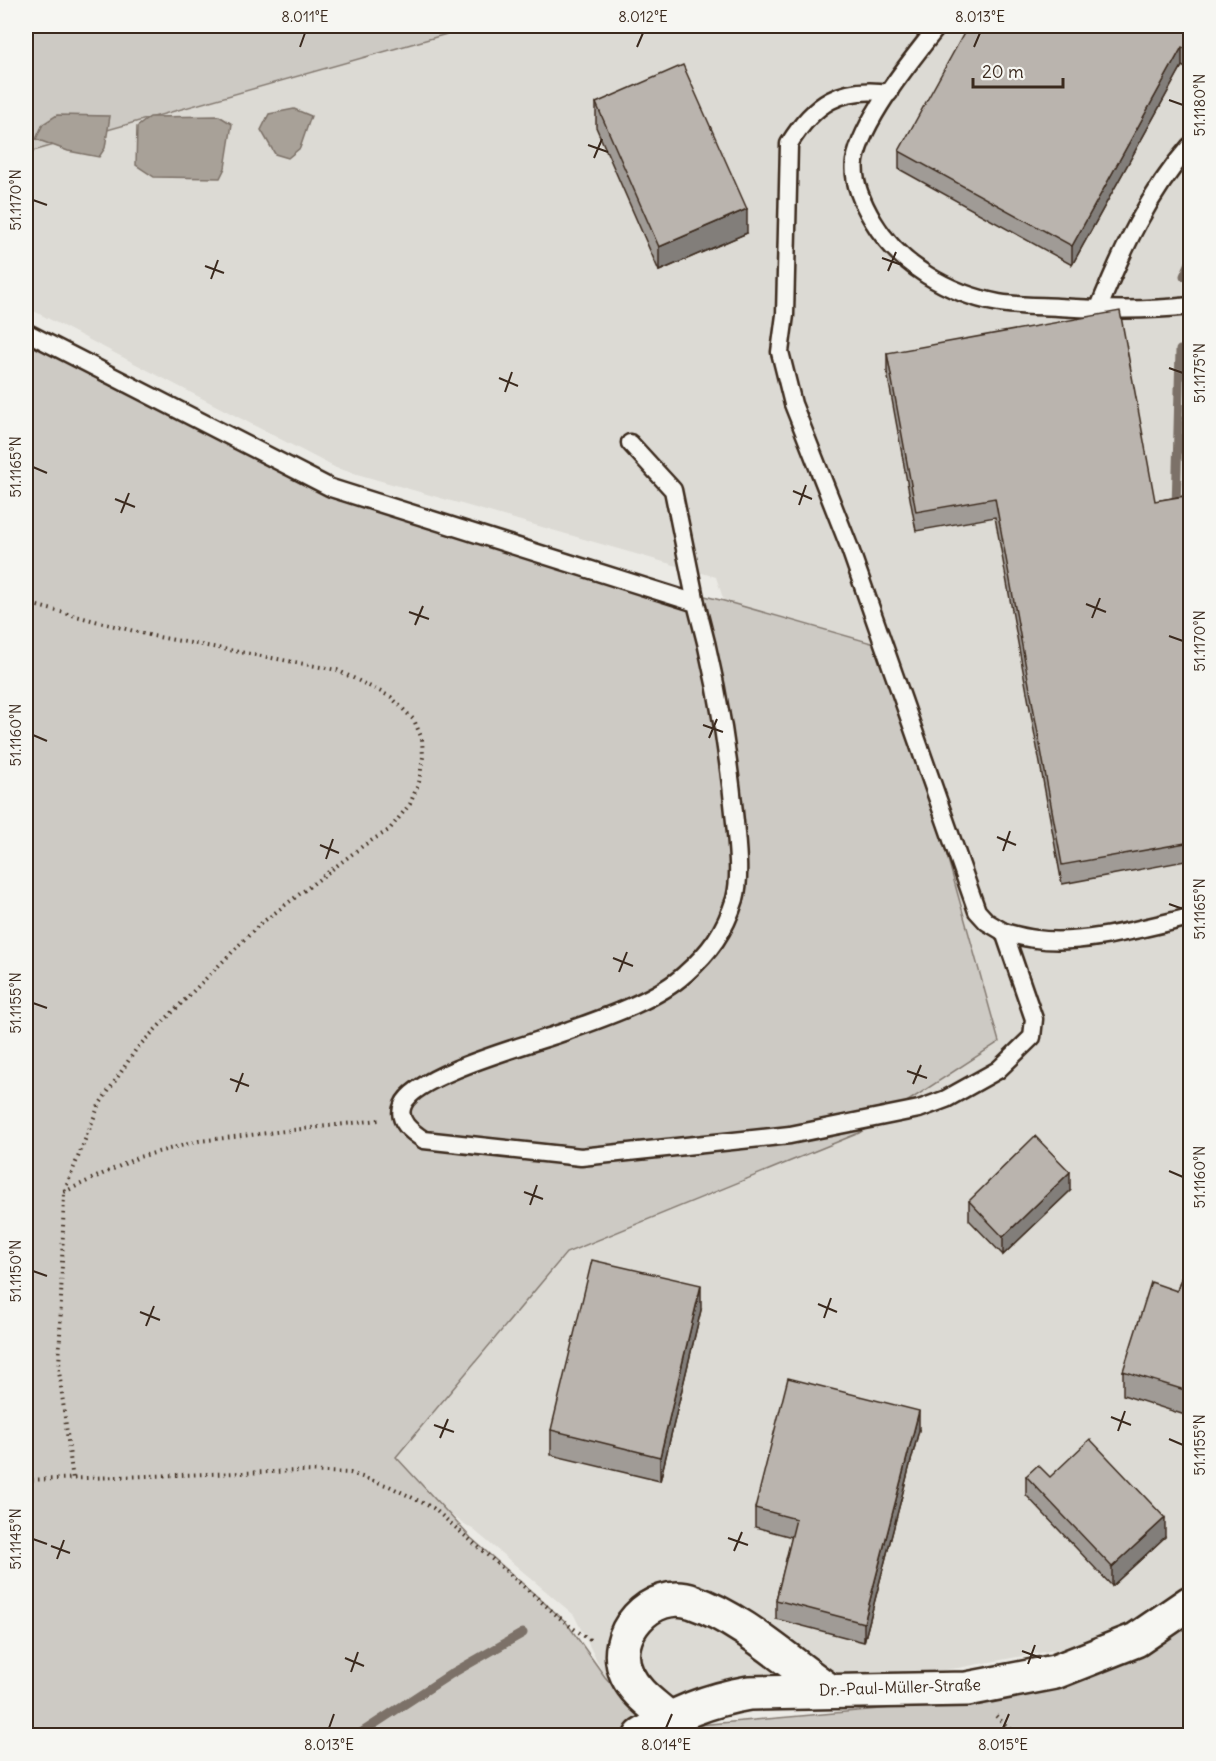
<svg xmlns="http://www.w3.org/2000/svg" width="1216" height="1761" viewBox="0 0 1216 1761" font-family="Delius,sans-serif">
	<style>
		.built { fill: #dcdad4 }
		.green { fill: #cdcac4; stroke: #847a71; stroke-width: 1.5 }
		.water { fill: #a8a198; stroke: #7c7167; stroke-width: 1.5 }
		.lines { fill: none; stroke-linecap: round; stroke-linejoin: round }
		.stream { stroke: #7c7167; stroke-width: 9 }
		.service-casing { stroke: #3b2a1e; stroke-width: 21 }
		.minor-casing { stroke: #3b2a1e; stroke-width: 38 }
		.path { stroke: #3b2a1e; stroke-width: 4; stroke-dasharray: 1.5 4.5; stroke-linecap: butt }
		.service { stroke: #f6f6f2; stroke-width: 16 }
		.minor { stroke: #f6f6f2; stroke-width: 33 }
		.wall { fill: #a09b96; stroke: #3b2a1e; stroke-width: 1.5 }
		.shaded-wall { fill: #827e7a; stroke: #3b2a1e; stroke-width: 1.5 }
		.building { fill: #bab4ae; stroke: #3b2a1e; stroke-width: 1.5 }
		.ticks { fill: none; stroke: #3b2a1e; stroke-width: 2 }
		.labels { text-anchor: middle; stroke-width: 4.5; stroke-linejoin: round; paint-order: stroke }
		.street-label { font-size: 16px; fill: #3b2a1e; stroke: #f6f6f2 }
		.neatline { fill: none; stroke: #3b2a1e; stroke-width: 2 }
		.ticks-label { font-size: 15px; text-anchor: middle; fill: #3b2a1e }
	</style>
	<rect width="100%" height="100%" fill="#ebeae5"/>
	<filter id="ink" filterUnits="userSpaceOnUse"><feTurbulence type="fractalNoise" baseFrequency=".0167" numOctaves="2"/><feDisplacementMap in="SourceGraphic" scale="12" xChannelSelector="R" yChannelSelector="G"/><feConvolveMatrix kernelMatrix="1 2 1 2 8 2 1 2 1" color-interpolation-filters="sRGB"/></filter>
	<g filter="url(#ink)">
		<!-- built -->
		<polygon class="built" points="475,26 1190,26 1190,1597 1142,1634 958,1668 801,1690 643,1718 605,1677 574,1615 474,1530 449,1514 396,1457 566,1253 859,1133 889,648 724,601 716,577 336,468 26,307 26,153"/>
		<!-- green -->
		<g class="green">
			<polygon points="26,26 475,26 26,153"/>
			<polygon points="26,332 334,499 724,601 889,648 999,1042 859,1133 566,1253 396,1457 471,1538 566,1622 605,1677 653,1729 993,1699 1154,1649 1190,1622 1190,1735 26,1735"/>
		</g>
		<!-- water -->
		<g class="water">
			<polygon points="294,109 311,116 300,148 288,158 275,154 261,130 269,114"/>
			<polygon points="57,115 110,116 105,148 99,157 68,151 36,139 43,124"/>
			<polygon points="219,116 232,124 225,168 220,178 154,177 136,165 137,127 150,117"/>
		</g>
		<g class="lines">
			<!-- stream -->
			<g class="stream">
				<polyline points="1184,276 1190,263"/>
				<polyline points="1176,509 1180,350"/>
				<polyline points="356,1736 451,1674 523,1633"/>
			</g>
			<defs>
				<g id="service">
					<path d="M938 26C912 59 862 120 855 161 852 182 863 204 873 221 899 265 949 294 999 303 1018 306 1039 306 1058 307 1102 310 1147 311 1190 306"/>
					<path d="M889 93C841 86 814 103 789 144L785 315 780 352 793 404 849 546 977 911 987 922 1004 932"/>
					<path d="M1098 310C1122 251 1148 194 1190 146"/>
					<path d="M26 332 331 488 696 603C716 676 728 747 735 822 737 846 741 876 735 899 725 931 710 952 685 974 657 1000 603 1018 567 1031 535 1043 415 1074 403 1105 396 1121 412 1132 424 1140L581 1157 790 1135 919 1109 946 1099 998 1070 1032 1037 1034 1019 1004 932C1015 935 1025 938 1036 939 1080 946 1147 927 1190 917"/>
					<polyline points="630,443 673,490 696,603"/>
				</g>
				<g id="minor">
					<path d="M668 1718C654 1705 636 1694 627 1675 608 1635 652 1587 693 1602 740 1618 787 1661 827 1689"/>
					<path d="M641 1736C676 1713 708 1700 749 1693L967 1689 1055 1672 1136 1640 1190 1603"/>
				</g>
			</defs>
			<!-- service casing -->
			<use href="#service" class="service-casing"/>
			<!-- minor casing -->
			<use href="#minor" class="minor-casing"/>
			<!-- path -->
			<g class="path">
				<polyline points="26,603 153,636 337,670 391,697 414,720 422,739 423,757 419,782 410,804 389,830 364,845 259,925 137,1048 99,1105 64,1192 59,1371 73,1480"/>
				<polyline points="64,1192 139,1157 199,1141 379,1120"/>
				<polyline points="26,1480 301,1471 350,1473 389,1486 433,1508 567,1624 593,1642"/>
				<polyline points="996,1716 1017,1736"/>
			</g>
			<!-- service -->
			<use href="#service" class="service"/>
			<!-- minor -->
			<use href="#minor" class="minor"/>
		</g>
		<!-- wall -->
		<g class="wall">
			<polygon points="1191,26 1191,71 1182,66 1072,265 899,169 899,151"/>
			<polygon points="596,103 747,233 659,271 596,127"/>
			<polygon points="887,353 1155,501 1191,495 1191,860 1062,884 995,517 916,531 887,372"/>
			<polygon points="1070,1191 1003,1255 969,1220 969,1201"/>
			<polygon points="1191,1249 1191,1417 1123,1395 1123,1371 1177,1291"/>
			<polygon points="701,1310 660,1481 551,1455 551,1430"/>
			<polygon points="919,1430 864,1642 776,1619 776,1600 792,1537 755,1527 755,1508"/>
			<polygon points="1026,1476 1050,1477 1165,1537 1112,1586 1026,1495"/>
		</g>
		<!-- shaded-wall -->
		<g class="shaded-wall">
			<polygon points="1182,47 1182,66 1072,265 1072,246"/>
			<polygon points="747,209 747,233 659,271 659,247"/>
			<polygon points="1070,1172 1070,1191 1003,1255 1003,1237"/>
			<polygon points="701,1285 701,1310 660,1481 660,1457"/>
			<polygon points="919,1411 919,1430 864,1642 864,1623"/>
			<polygon points="1165,1518 1165,1537 1112,1586 1112,1567"/>
		</g>
		<!-- building -->
		<g class="building">
			<polygon points="968,26 1191,26 1191,52 1182,47 1072,246 899,151"/>
			<polygon points="683,65 747,209 659,247 596,103"/>
			<polygon points="1120,311 1155,501 1191,495 1191,842 1062,865 995,498 916,512 887,353"/>
			<polygon points="1035,1136 1070,1172 1003,1237 969,1201"/>
			<polygon points="1191,1249 1191,1392 1123,1371 1151,1282 1177,1291"/>
			<polygon points="592,1260 701,1285 660,1457 551,1430"/>
			<polygon points="788,1378 919,1411 864,1623 776,1600 796,1519 755,1508"/>
			<polygon points="1090,1439 1165,1518 1112,1567 1026,1476 1038,1465 1050,1477"/>
		</g>
	</g>
	<!-- ticks -->
	<path class="ticks" d="M300 47 305 33M637 47 643 33M974 47 980 33M1169 100 1183 105M588 145 608 152M594 158 602 139M33 200 47 205M882 258 902 265M205 266 224 273M888 271 896 252M211 279 218 260M1169 368 1183 373M499 378 518 386M505 392 512 372M33 467 47 473M793 491 812 499M115 499 135 507M799 505 806 485M121 513 129 493M1086 604 1106 612M409 612 429 619M1092 618 1100 598M415 625 423 606M1169 636 1183 641M703 725 723 732M33 735 47 741M709 738 717 719M997 837 1016 845M320 845 339 853M1003 851 1010 831M326 859 333 839M1169 904 1183 909M613 958 633 966M619 972 627 952M33 1003 47 1008M907 1071 927 1078M230 1079 249 1086M913 1084 921 1065M236 1092 243 1073M1169 1171 1183 1177M524 1192 543 1199M530 1205 537 1185M33 1271 47 1276M818 1304 837 1312M140 1312 160 1320M824 1318 831 1298M146 1326 154 1306M1111 1417 1131 1425M434 1425 454 1432M1118 1431 1125 1411M440 1438 448 1419M1169 1439 1183 1445M728 1538 748 1545M33 1539 47 1544M51 1546 70 1553M734 1551 742 1532M57 1559 64 1540M1022 1651 1041 1658M345 1658 364 1666M1028 1664 1035 1645M351 1672 358 1652M329 1728 334 1714M666 1728 672 1714M1003 1728 1009 1714"/>
	<g class="labels">
		<!-- street labels -->
		<g class="street-label">
			<text transform="translate(900 1687) rotate(-2)" y="6">Dr.-Paul-Müller-Straße</text>
		</g>
	</g>
	<!-- margin -->
	<rect width="1216" height="1761" fill="none" stroke="#f6f6f2" stroke-width="66"/>
	<!-- scale -->
	<path d="M973 78v9h90v-9" fill="none" stroke="#3b2a1e" stroke-width="3"/>
	<text x="982" y="78" font-size="18" fill="#3b2a1e" stroke="#f6f6f2" stroke-width="4.5" paint-order="stroke">20 m</text>
	<rect x="33" y="33" width="1150" height="1695" class="neatline"/>
	<g class="ticks-label">
		<text x="305" y="22">8.011°E</text>
		<text x="643" y="22">8.012°E</text>
		<text x="980" y="22">8.013°E</text>
		<text transform="translate(1200 105) rotate(-90)" y="5">51.1180°N</text>
		<text transform="translate(16 200) rotate(-90)" y="5">51.1170°N</text>
		<text transform="translate(1200 373) rotate(-90)" y="5">51.1175°N</text>
		<text transform="translate(16 467) rotate(-90)" y="5">51.1165°N</text>
		<text transform="translate(1200 641) rotate(-90)" y="5">51.1170°N</text>
		<text transform="translate(16 735) rotate(-90)" y="5">51.1160°N</text>
		<text transform="translate(1200 909) rotate(-90)" y="5">51.1165°N</text>
		<text transform="translate(16 1003) rotate(-90)" y="5">51.1155°N</text>
		<text transform="translate(1200 1177) rotate(-90)" y="5">51.1160°N</text>
		<text transform="translate(16 1271) rotate(-90)" y="5">51.1150°N</text>
		<text transform="translate(1200 1445) rotate(-90)" y="5">51.1155°N</text>
		<text transform="translate(16 1539) rotate(-90)" y="5">51.1145°N</text>
		<text x="329" y="1750">8.013°E</text>
		<text x="666" y="1750">8.014°E</text>
		<text x="1003" y="1750">8.015°E</text>
	</g>
</svg>
